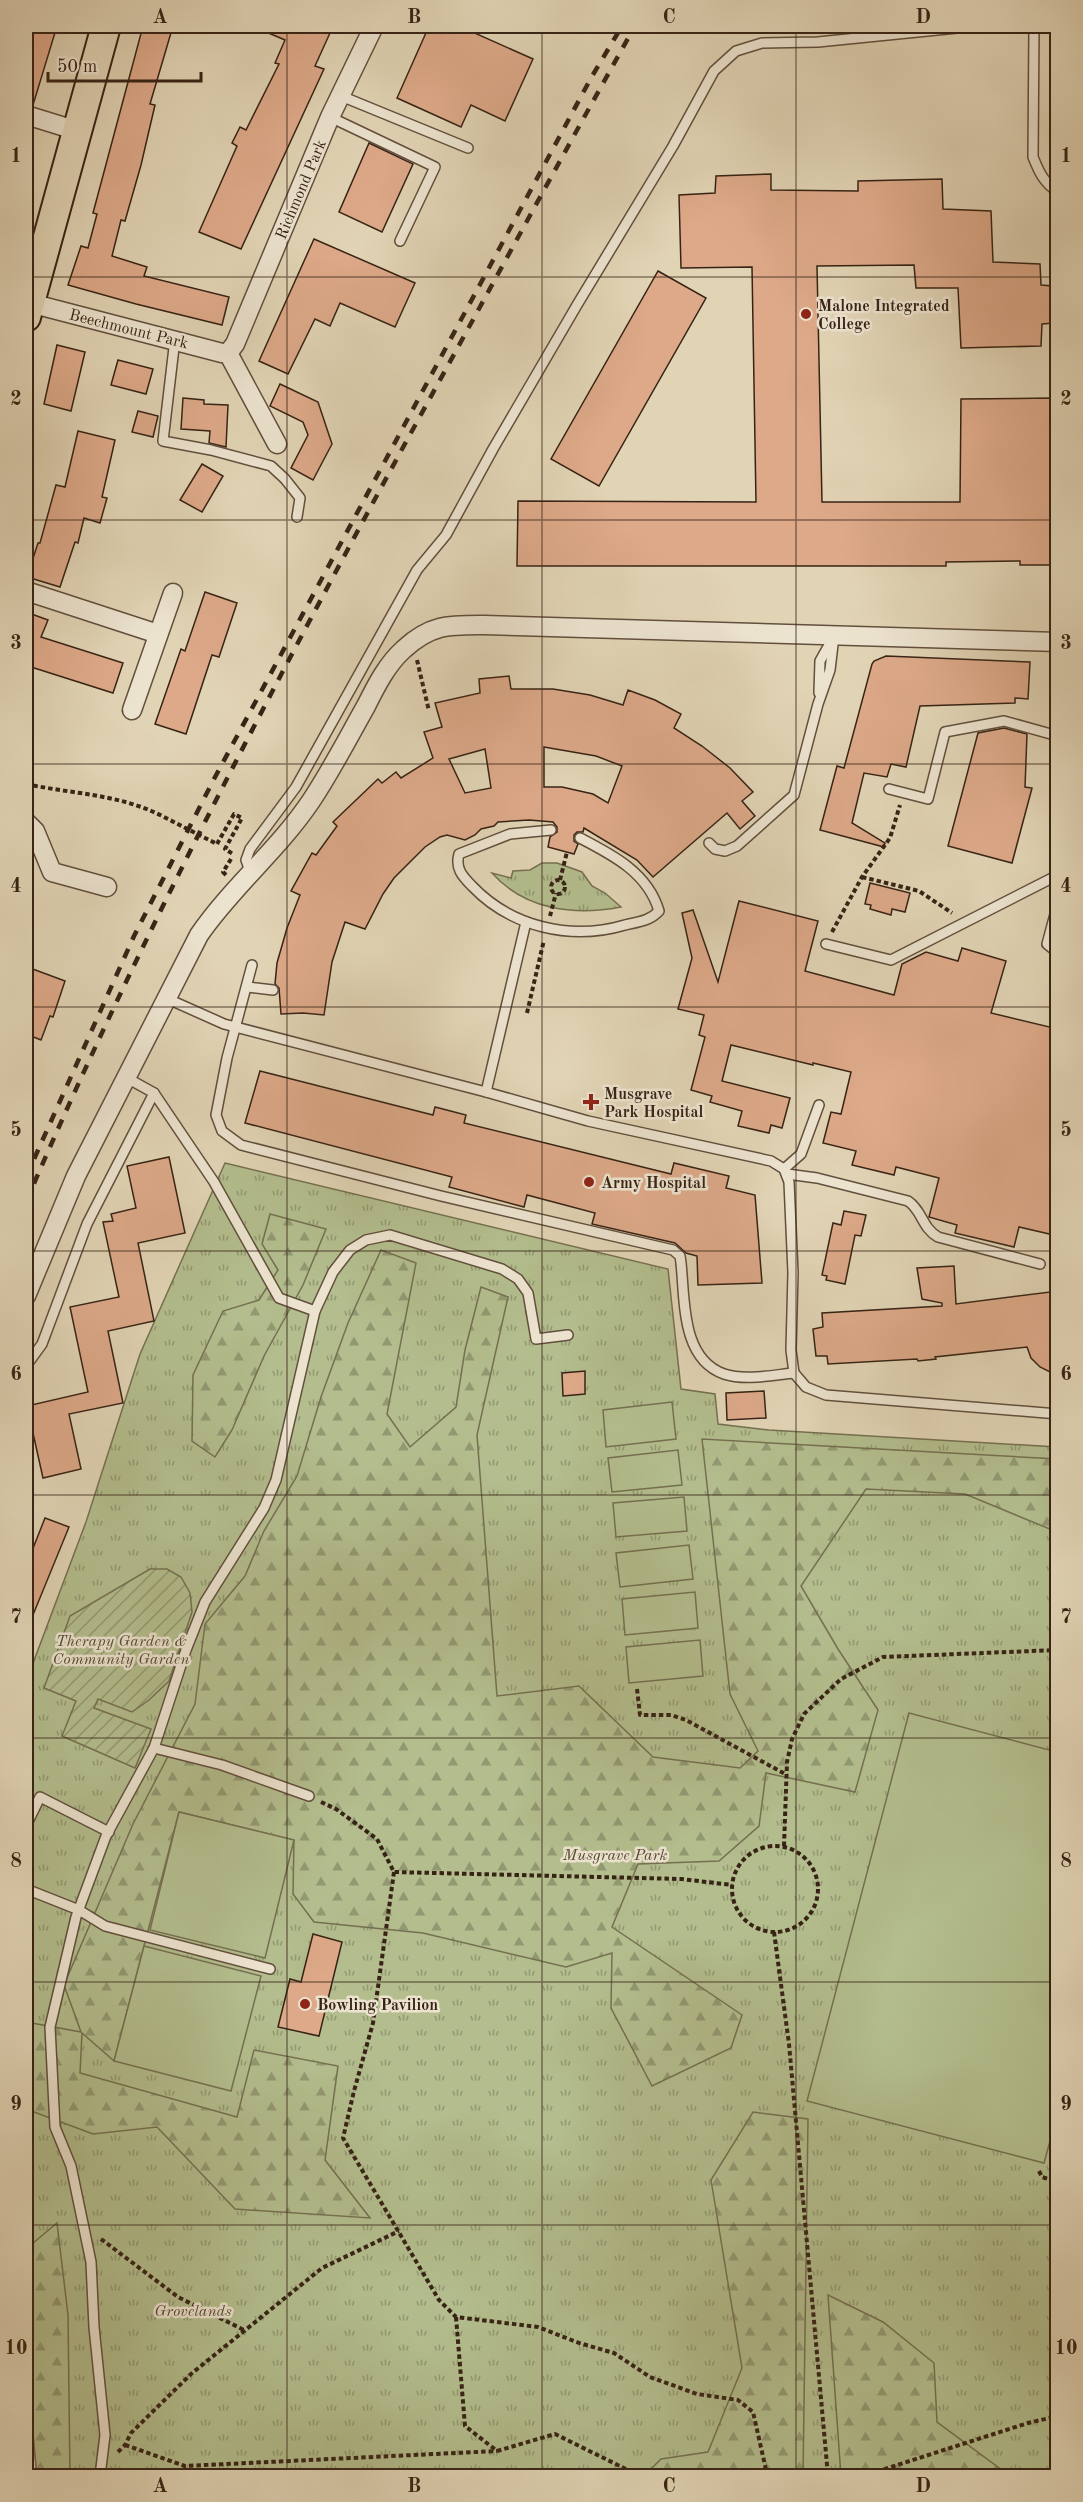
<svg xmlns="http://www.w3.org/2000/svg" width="1083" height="2502" viewBox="0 0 1083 2502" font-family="'Old Standard TT',serif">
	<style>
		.grass { fill: url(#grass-tufts); stroke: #757051; stroke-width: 1.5 }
		.forest { fill: url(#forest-firs); stroke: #757051; stroke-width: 1.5 }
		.garden { fill: url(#garden-furrows); stroke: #757051; stroke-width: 1.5 }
		.pitch { fill: #b3bd8d; stroke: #757051; stroke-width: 1.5 }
		.building { fill: #dda989; stroke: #372315; stroke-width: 1.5; fill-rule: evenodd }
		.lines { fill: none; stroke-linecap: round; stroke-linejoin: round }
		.service-casing { stroke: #624f3d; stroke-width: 12 }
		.minor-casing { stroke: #624f3d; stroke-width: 21 }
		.primary-casing { stroke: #372315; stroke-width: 32 }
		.path { stroke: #372315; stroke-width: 4; stroke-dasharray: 4.5 3; stroke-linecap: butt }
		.service { stroke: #ece3cf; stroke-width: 9 }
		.minor { stroke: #ece3cf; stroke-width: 18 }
		.primary { stroke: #e1d4b5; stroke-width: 28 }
		.rail { stroke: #372315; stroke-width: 4.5; stroke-dasharray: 10 10; stroke-linecap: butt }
		.path-bridge { stroke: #372315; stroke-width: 4; stroke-dasharray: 4.5 3; stroke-linecap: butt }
		.grid { fill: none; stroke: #372315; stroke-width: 1.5; stroke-opacity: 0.55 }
		.poi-dot { fill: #8f2418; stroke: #ece3cf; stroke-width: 2 }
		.labels { text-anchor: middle; stroke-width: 5; stroke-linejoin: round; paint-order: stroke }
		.street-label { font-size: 16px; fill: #372315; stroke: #ece3cf }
		.poi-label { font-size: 16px; font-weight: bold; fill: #372315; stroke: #ece3cf; text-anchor: start }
		.park-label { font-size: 16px; font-style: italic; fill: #564a33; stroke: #ece3cf }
		.neatline { fill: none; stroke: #372315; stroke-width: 2 }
		.grid-label { font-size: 20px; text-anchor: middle; font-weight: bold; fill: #372315 }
	</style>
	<defs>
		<pattern id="grass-tufts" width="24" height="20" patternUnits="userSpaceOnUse" patternTransform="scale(1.5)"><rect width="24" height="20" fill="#b3bd8d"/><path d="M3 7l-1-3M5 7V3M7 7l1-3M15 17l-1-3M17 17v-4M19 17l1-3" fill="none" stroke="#929972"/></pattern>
		<pattern id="forest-firs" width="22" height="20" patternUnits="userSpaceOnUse" patternTransform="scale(1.5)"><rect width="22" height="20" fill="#b3bd8d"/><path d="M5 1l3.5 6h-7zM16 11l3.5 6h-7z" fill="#929972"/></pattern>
		<pattern id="garden-furrows" width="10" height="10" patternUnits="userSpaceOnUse" patternTransform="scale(1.5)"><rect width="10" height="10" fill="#b3bd8d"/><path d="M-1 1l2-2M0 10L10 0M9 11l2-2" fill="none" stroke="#929972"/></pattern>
	</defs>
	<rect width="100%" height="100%" fill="#e1d4b5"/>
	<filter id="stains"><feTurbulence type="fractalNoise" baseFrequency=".00333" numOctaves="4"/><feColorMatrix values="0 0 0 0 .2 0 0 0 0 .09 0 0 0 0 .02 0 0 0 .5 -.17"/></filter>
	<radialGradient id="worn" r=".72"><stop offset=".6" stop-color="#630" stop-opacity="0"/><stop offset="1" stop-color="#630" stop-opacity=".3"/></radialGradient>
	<!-- grass -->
	<g class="grass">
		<path d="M542 863H557L582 872 592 886 605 893 621 907C574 916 525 910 492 873L511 878 513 871 530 870Z"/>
		<polygon points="225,1163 668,1269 681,1389 715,1394 718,1424 769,1430 1057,1447 1057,2476 37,2476 30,2402 26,2402 26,1682 86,1522 140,1354"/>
	</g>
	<!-- forest -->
	<g class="forest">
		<polygon points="270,1214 326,1229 303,1285 264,1356 232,1430 215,1457 192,1441 193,1375 223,1311 259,1300 278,1270 262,1244"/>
		<polygon points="381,1250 416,1263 387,1414 410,1447 456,1407 465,1350 481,1287 508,1297 477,1435 497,1696 579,1686 653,1757 740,1768 758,1751 730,1694 702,1439 1057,1459 1057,1532 965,1494 866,1489 801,1586 838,1649 878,1710 855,1792 766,1773 759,1826 719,1861 638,1864 612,1927 742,2015 731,2048 652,2086 611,2008 612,1953 566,1967 423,1933 314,1922 293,1894 294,1840 179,1812 114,2061 82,2033 80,2073 237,2117 254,2050 338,2066 325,2160 370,2218 235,2209 157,2127 93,2134 26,2109 26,2022 81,2032 64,1985 133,1824 195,1704 205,1624 245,1576 264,1531 297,1476 321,1397 348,1323"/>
		<polygon points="753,2112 808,2119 803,2476 644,2476 661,2459 708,2452 742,2368 711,2180"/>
		<polygon points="57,2223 68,2315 70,2476 37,2476 30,2402 26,2402 26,2249"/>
		<polygon points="828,2295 883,2322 934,2363 937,2422 1010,2476 841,2476"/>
	</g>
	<!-- garden -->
	<polygon class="garden" points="150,1569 167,1569 181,1577 190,1593 192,1612 169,1681 149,1700 132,1712 98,1699 94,1708 151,1729 135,1768 62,1736 76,1701 44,1688 70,1616"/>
	<!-- pitch -->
	<g class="pitch">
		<polygon points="672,1402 676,1439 606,1447 603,1410"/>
		<polygon points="678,1450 682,1485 612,1492 608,1458"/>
		<polygon points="684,1497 687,1531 616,1537 613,1503"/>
		<polygon points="689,1545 693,1579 620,1587 616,1553"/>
		<polygon points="695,1592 698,1628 625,1635 622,1599"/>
		<polygon points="700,1640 703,1676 629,1683 626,1647"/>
		<polygon points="909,1713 1057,1752 1058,2112 1044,2163 807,2101"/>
		<polygon points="179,1812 294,1840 265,1958 150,1930"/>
		<polygon points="144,1946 261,1976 231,2091 114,2061"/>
	</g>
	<!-- building -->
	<g class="building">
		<polygon points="26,26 57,26 33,105 26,104"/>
		<polygon points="143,26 173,26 150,104 155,105 141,165 125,221 121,220 112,256 147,267 144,276 229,297 222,325 136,304 68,285 81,246 88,248 97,214 93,213"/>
		<polygon points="252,26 314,26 330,33 315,66 324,69 241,249 199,232 237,146 232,143 240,127 246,130 279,64 275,63 285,40"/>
		<polygon points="429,26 459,26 533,59 505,121 471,105 461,127 397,98"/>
		<polygon points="369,143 413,164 382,232 339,212"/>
		<polygon points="771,174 771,190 858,191 858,181 942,179 943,209 991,211 993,262 1040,264 1041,285 1053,286 1054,323 1042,324 1041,346 961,348 958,288 916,288 914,265 817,266 822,502 960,502 961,399 1053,398 1054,565 1020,565 1020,561 946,562 946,566 517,566 518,501 756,502 752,267 681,268 679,195 715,193 716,176"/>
		<polygon points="314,239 415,283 395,327 340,303 330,326 315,319 288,374 259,361"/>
		<polygon points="658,271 706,298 599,486 551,459"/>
		<polygon points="57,345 85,352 71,411 44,404"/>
		<polygon points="118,360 153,369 146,394 111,385"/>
		<polygon points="280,384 318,402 332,444 313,480 291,468 308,435 303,422 270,406"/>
		<polygon points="183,398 204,400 204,404 228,405 226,447 209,443 210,431 181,429"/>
		<polygon points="138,411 158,416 153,437 132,432"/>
		<polygon points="78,431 115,440 102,497 107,498 100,523 84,518 78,543 75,542 60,587 27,577 38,543 40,543 56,485 65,487"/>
		<polygon points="202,464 223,476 202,512 180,500"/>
		<polygon points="205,592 237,603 219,657 212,655 186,734 155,724 181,649 185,651"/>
		<polygon points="26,612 48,620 41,637 123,663 113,693 31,667 28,675 26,675"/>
		<polygon points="886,656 1030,662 1028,699 1015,698 1015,703 920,706 906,767 891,764 887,777 864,773 852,823 885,843 884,847 820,830 837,766 844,768 872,664 874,661"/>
		<path d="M509 676 511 689H553L590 695 623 705 628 690 655 700 681 714 674 728 702 746 730 768 753 792 742 801 755 816 740 829 727 813 653 877 637 860 584 828 583 832H577L574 835V841L578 844 574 854 548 847 550 837 557 832V827L553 822 529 820 498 822 494 826 481 829 475 835 465 840 447 835 440 837 425 847 394 878 383 894 365 929 345 922 332 962 324 1015 303 1013 281 1014 279 988 275 984 277 963 287 928 300 895 291 891 312 853 316 855 337 826 333 822 378 779 382 783 396 772 401 778 433 758 424 732 442 727 435 703 480 693 479 679ZM544 747 596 756 622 766 608 803 593 794 562 787H544ZM485 749 491 788 465 793 449 759Z"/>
		<polygon points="1004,728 1027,734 1025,787 1032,788 1012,863 948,846 978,733"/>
		<polygon points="870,883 910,893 905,912 892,909 891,915 870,909 871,905 865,904"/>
		<polygon points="739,901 818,921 805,971 894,995 902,964 926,952 958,961 962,948 1006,961 991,1013 1058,1029 1058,1236 1019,1227 1014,1247 955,1233 957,1225 929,1217 939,1178 896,1167 894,1175 852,1165 856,1151 823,1143 831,1112 841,1114 851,1072 813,1063 813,1065 731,1045 722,1081 790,1098 782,1128 771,1125 769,1133 738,1126 742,1111 710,1102 712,1096 691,1090 705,1037 699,1035 704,1015 678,1009 692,958 682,913 693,910 718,982"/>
		<polygon points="30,968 65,981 53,1017 50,1016 41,1040 26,1034 26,980"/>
		<polygon points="260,1071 433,1115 435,1107 466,1115 464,1123 671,1174 674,1163 729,1176 726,1188 755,1195 762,1283 698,1285 697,1256 686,1253 675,1243 592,1224 595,1213 527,1195 524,1207 449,1187 452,1177 245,1123"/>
		<polygon points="169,1157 185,1233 138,1243 154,1321 108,1331 123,1403 69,1414 81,1469 43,1478 27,1406 88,1392 70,1307 119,1297 103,1222 113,1221 111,1214 136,1208 127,1166"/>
		<polygon points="844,1211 866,1215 861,1236 855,1235 845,1284 826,1280 827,1276 822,1275 833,1223 841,1225"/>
		<polygon points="954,1266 956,1304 1058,1291 1058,1376 1040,1367 1031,1358 1027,1347 935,1357 936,1359 918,1361 917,1359 828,1364 827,1356 816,1356 813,1329 823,1327 822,1313 942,1306 942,1303 922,1299 917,1268"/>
		<polygon points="585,1371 585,1394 563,1396 562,1373"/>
		<polygon points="764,1391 766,1418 727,1420 726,1393"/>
		<polygon points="45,1518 69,1527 26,1632 26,1566"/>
		<polygon points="313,1934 342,1942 319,2036 278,2027 290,1979 301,1982"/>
	</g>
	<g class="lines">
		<defs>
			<g id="service">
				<path d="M1034 26 1033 157C1039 172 1044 183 1058 192"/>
				<polyline points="341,96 468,148"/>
				<polyline points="330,117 435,167 400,241"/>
				<polyline points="175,339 163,441 211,450 271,466 285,479 300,498 297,517"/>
				<polyline points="1057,356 1058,356"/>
				<polyline points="819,693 820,661 833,638"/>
				<polyline points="889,789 928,799 945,732 1004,721 1058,736"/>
				<path d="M551 830 510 834 459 854C455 868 462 876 472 886 511 927 571 941 625 925 638 922 650 921 659 911 648 873 613 855 580 838"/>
				<polyline points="709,843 715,849 725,851 737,846 794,795 818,704 830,670 834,636"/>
				<polyline points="251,874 246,860 250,849 296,787 417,570 446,535 493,449 577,305 673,146 714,71 736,51 762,43 818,42 977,26"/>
				<polyline points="1058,903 1047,944 1058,953"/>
				<polyline points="826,944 891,960 1058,875"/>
				<path d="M252 965 227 1058 216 1115 222 1131 241 1145 441 1196 673 1250 680 1256 681 1263C685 1300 681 1359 724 1374 745 1381 773 1375 794 1373"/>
				<polyline points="248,987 273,990"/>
				<polyline points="168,999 224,1024 486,1092 588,1121 771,1161 784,1169 789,1182 793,1273 791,1350 794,1373 806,1387 826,1395 1058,1414"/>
				<polyline points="127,1078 154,1093 214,1182 279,1298 315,1311"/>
				<polyline points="486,1092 526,922"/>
				<polyline points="784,1169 801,1154 819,1105"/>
				<path d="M787 1174 817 1178 908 1201C922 1210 922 1228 938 1237L1040 1264"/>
				<polyline points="26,1366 42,1344 87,1224 154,1093"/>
				<polyline points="154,1748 222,1765 309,1796"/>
				<polyline points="26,1826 40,1797 109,1832"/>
				<polyline points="26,1889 79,1910 105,1926 270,1969"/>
				<polyline points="100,2476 105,2435 94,2327 91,2262 71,2166 55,2127 50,2027 76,1917 106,1836 154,1748 186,1650 205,1602 264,1508 276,1480 315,1311 333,1272 350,1250 366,1240 390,1235 502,1269 518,1279 528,1293 536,1339 568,1335"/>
			</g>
			<g id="minor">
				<polyline points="26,115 78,131"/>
				<polyline points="30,303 222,353 228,353"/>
				<polyline points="228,353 235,344 330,117 374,26"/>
				<polyline points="228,353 277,444"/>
				<polyline points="26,591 158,634"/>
				<polyline points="132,710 173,593"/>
				<polyline points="26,822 35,831 52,872 107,887"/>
				<path d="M26 1296 76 1176 199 935C232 887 278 850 311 801 331 771 348 738 366 706 376 686 387 664 404 649 431 624 449 625 484 625L1058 642"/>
			</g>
			<polyline id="primary" points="26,317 106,26"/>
		</defs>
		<!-- service casing -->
		<use href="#service" class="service-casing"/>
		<!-- minor casing -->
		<use href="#minor" class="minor-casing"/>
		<!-- primary casing -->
		<use href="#primary" class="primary-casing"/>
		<!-- path -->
		<g class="path">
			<polyline points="417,660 429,711"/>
			<path d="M26 784C72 794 121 794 164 817"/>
			<polyline points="217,844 234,814 242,818 225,849 233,854"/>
			<polyline points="226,875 223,872 231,859"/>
			<polyline points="862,877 919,891 952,913"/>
			<polyline points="560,880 567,852"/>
			<circle cx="558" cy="887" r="7"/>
			<polyline points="550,916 556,893"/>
			<polyline points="832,932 862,877 890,838 900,805"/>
			<polyline points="527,1013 544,940"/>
			<polyline points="637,1689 640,1715 671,1715 686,1720 787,1775"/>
			<polyline points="321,1802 336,1809 377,1839 394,1872 681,1879 732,1885"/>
			<circle cx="775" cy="1889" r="43"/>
			<polyline points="784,1846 787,1762 792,1739 804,1714 841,1679 883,1657 1058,1650"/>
			<polyline points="394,1872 373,2023 354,2091 343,2138 439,2300 456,2317 538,2327 579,2343 614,2353 650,2377 697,2394 738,2400 753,2412 767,2474"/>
			<polyline points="774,1932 789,2044 828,2476"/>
			<polyline points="1039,2171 1042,2177 1058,2182"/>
			<polyline points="101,2239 178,2297 244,2330"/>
			<polyline points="456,2317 465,2426 497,2451 555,2434 640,2476"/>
			<polyline points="125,2445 185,2466 497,2451"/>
			<polyline points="118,2452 125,2445 131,2433 191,2374 322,2268 399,2231"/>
			<polyline points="751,2476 788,2470 827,2476 863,2476 1028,2423 1058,2416"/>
		</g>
		<!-- service -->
		<use href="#service" class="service"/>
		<!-- minor -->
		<use href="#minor" class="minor"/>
		<!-- primary -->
		<use href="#primary" class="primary"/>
		<!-- rail -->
		<g class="rail">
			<polyline points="26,1177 134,936 214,779 591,78 622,26"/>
			<path d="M26 1202C138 941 271 690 407 440 483 302 558 163 635 26"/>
		</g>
		<!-- path-bridge -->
		<polyline class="path-bridge" points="164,817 217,844"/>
	</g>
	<!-- grid -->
	<path class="grid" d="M287 26V2476M542 26V2476M796 26V2476M26 277H1058M26 520H1058M26 764H1058M26 1007H1058M26 1251H1058M26 1495H1058M26 1738H1058M26 1982H1058M26 2225H1058"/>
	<!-- markers -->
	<g class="poi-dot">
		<circle cx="806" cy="314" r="6"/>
		<path d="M588 1093h6v6h6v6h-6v6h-6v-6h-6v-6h6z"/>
		<circle cx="589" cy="1182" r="6"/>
		<circle cx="305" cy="2004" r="6"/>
	</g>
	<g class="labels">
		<!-- street labels -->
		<g class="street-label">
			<text transform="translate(300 189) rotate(-67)" y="6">Richmond Park</text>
			<text transform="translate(129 328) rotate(14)" y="6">Beechmount Park</text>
		</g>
		<!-- poi labels -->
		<g class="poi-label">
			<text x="818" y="311">Malone Integrated<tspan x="818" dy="18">College</tspan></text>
			<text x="604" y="1099">Musgrave<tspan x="604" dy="18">Park Hospital</tspan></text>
			<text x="601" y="1188">Army Hospital</text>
			<text x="317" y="2010">Bowling Pavilion</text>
		</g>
		<!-- park labels -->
		<g class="park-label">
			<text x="121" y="1646">Therapy Garden &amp;<tspan x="121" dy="18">Community Garden</tspan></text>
			<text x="615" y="1860">Musgrave Park</text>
			<text x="193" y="2316">Grovelands</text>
		</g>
	</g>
	<!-- margin -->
	<rect width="1083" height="2502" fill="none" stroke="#e1d4b5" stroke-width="66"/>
	<!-- scale -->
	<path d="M48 72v9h153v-9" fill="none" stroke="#372315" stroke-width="3"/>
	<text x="57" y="72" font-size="18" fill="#372315" stroke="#ece3cf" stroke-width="4.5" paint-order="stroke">50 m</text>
	<rect x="33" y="33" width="1017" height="2436" class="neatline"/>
	<g class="grid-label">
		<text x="160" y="23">A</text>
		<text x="414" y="23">B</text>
		<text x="669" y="23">C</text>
		<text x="923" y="23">D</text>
		<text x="16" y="162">1</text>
		<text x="1066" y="162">1</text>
		<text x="16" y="405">2</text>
		<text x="1066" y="405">2</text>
		<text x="16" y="649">3</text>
		<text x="1066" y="649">3</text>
		<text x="16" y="892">4</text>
		<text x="1066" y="892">4</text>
		<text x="16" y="1136">5</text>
		<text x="1066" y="1136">5</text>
		<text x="16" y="1380">6</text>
		<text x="1066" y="1380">6</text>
		<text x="16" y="1623">7</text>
		<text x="1066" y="1623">7</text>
		<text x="16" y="1867">8</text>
		<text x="1066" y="1867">8</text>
		<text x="16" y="2110">9</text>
		<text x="1066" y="2110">9</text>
		<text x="16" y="2354">10</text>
		<text x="1066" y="2354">10</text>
		<text x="160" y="2492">A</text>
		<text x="414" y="2492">B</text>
		<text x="669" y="2492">C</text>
		<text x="923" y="2492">D</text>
	</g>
	<rect width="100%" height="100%" filter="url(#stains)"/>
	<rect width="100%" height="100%" fill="url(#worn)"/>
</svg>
